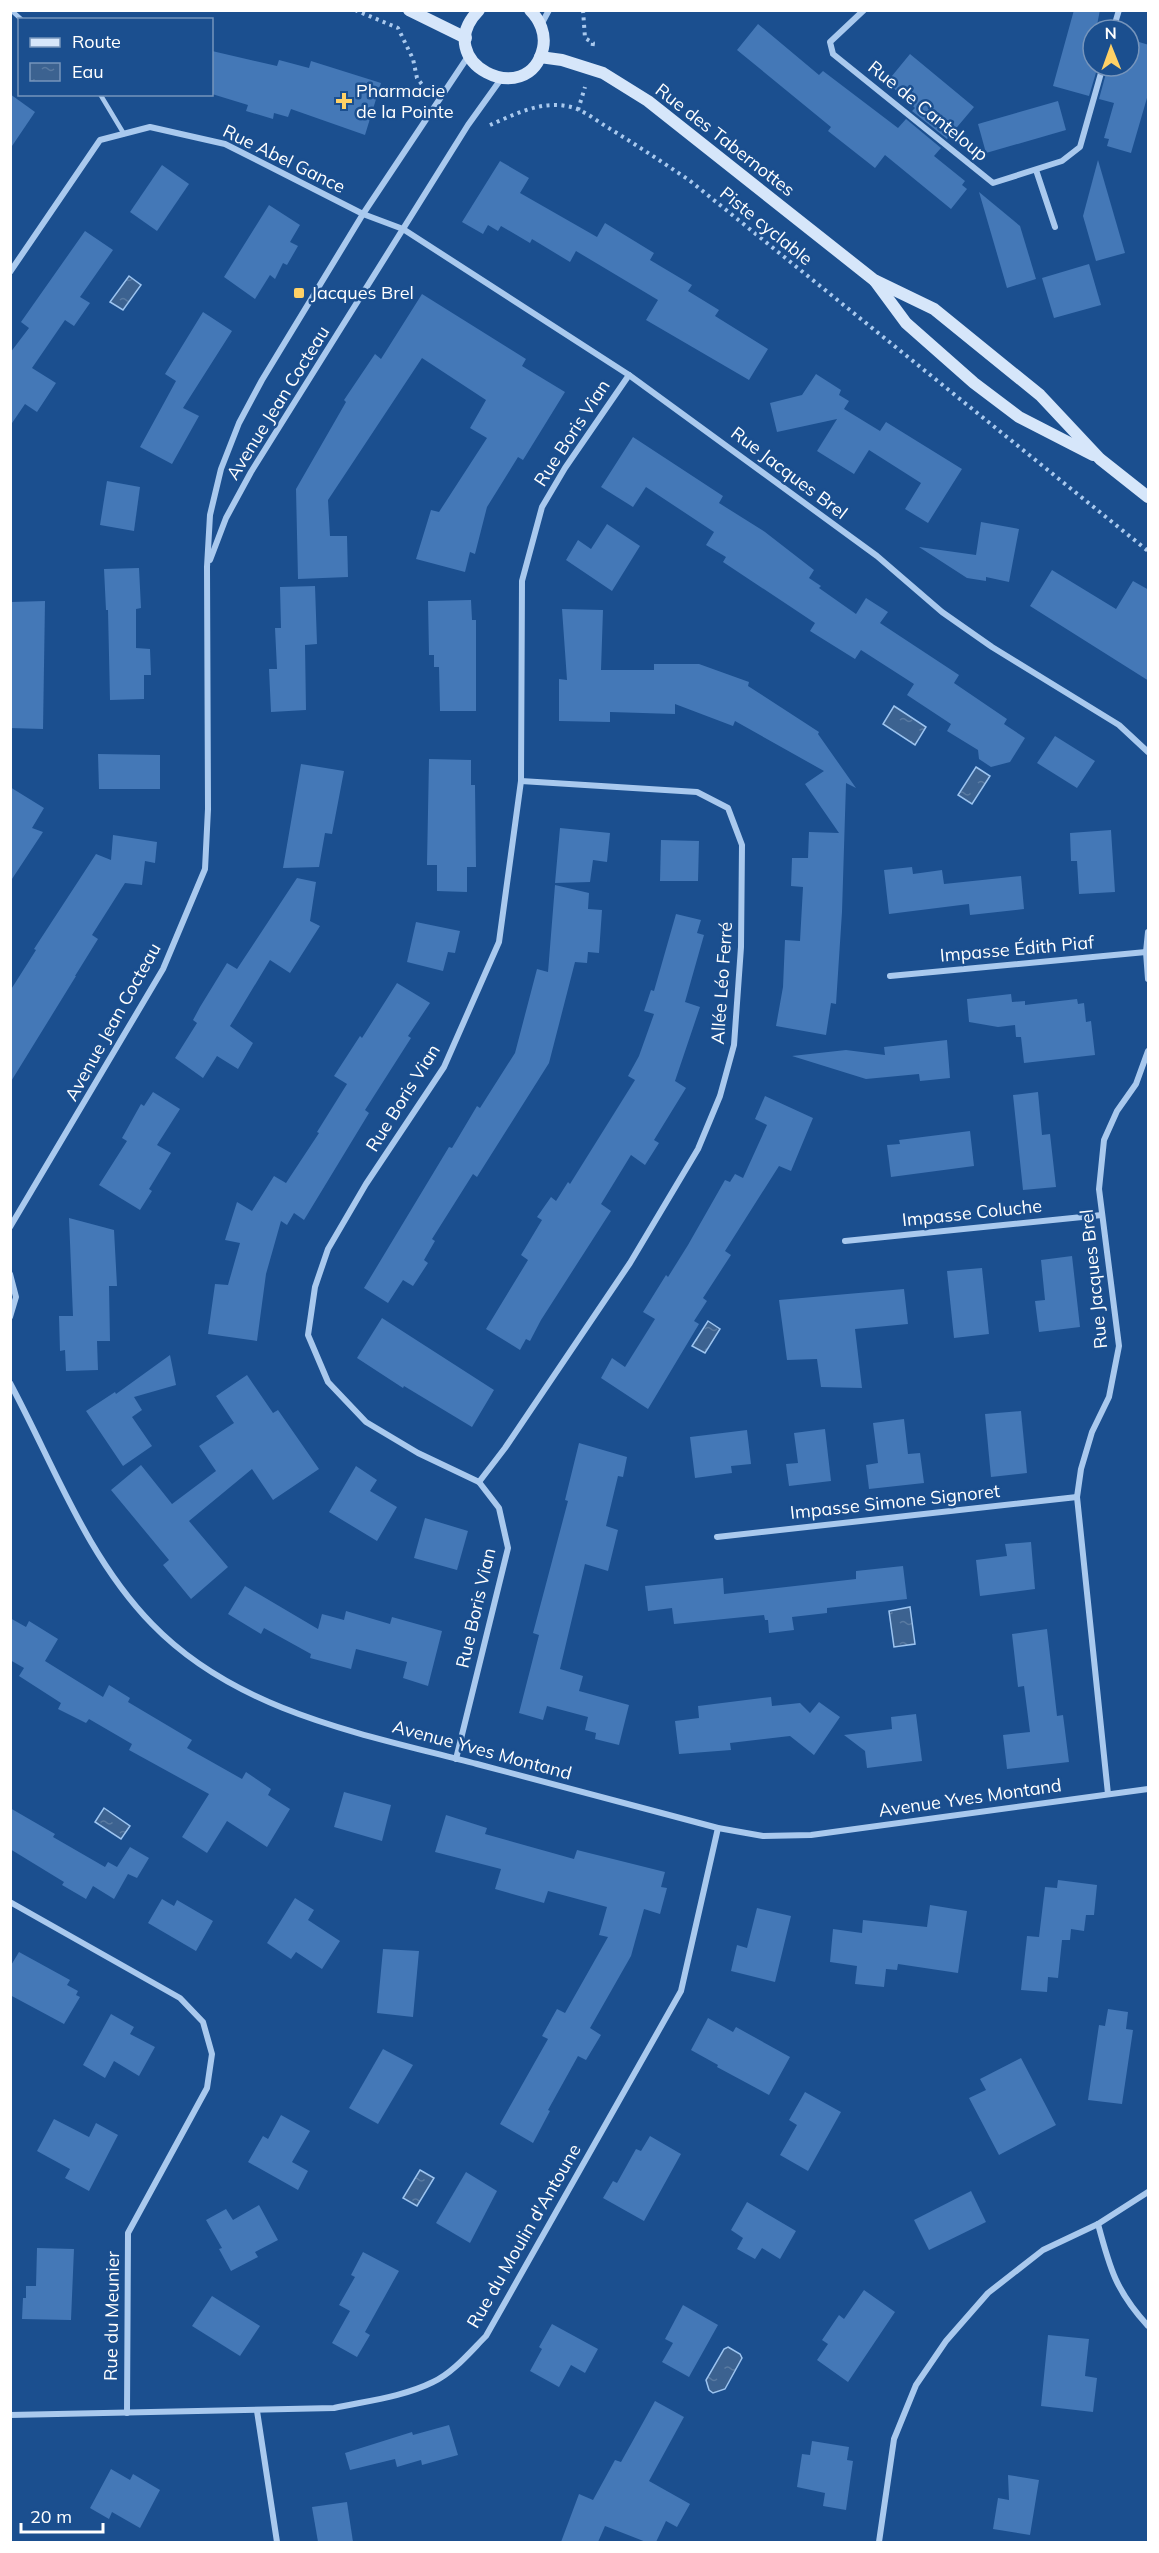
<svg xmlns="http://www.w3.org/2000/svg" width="1159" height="2553" viewBox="0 0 1159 2553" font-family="Mulish,sans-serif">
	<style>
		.water { fill: url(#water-ripples); stroke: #9cc4f0; stroke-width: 1.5 }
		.building { fill: #4478b7 }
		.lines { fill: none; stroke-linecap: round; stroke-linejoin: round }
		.path { stroke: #a9c9ee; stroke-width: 4; stroke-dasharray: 3 4.5; stroke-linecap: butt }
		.lane { stroke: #a9c9ee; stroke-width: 4.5 }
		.street { stroke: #a9c9ee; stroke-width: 6 }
		.secondary { stroke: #d6e6fa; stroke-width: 12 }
		.poi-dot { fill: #ffd166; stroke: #1b4f8f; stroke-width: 2 }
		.labels { text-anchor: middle; stroke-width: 5; stroke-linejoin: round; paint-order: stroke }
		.poi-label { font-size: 18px; fill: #fff; stroke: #1b4f8f; text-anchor: start }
		.street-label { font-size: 18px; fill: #fff; stroke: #1b4f8f }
	</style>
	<defs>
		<pattern id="water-ripples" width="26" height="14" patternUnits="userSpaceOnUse" patternTransform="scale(1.5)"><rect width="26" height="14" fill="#3c6290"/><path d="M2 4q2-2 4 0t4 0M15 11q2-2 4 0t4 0" fill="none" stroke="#597aa1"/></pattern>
	</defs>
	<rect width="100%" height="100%" fill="#1b4f8f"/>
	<!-- water -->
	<g class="water">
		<polygon points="129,276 141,285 123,310 110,302"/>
		<polygon points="894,706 926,727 915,745 883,724"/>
		<polygon points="976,767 990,776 972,804 958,795"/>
		<polygon points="708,1321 720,1329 705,1353 692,1346"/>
		<polygon points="910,1607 915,1644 894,1647 889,1611"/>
		<polygon points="104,1808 130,1826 121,1839 95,1822"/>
		<polygon points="420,2170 434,2178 417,2206 403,2198"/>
		<polygon points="728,2347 740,2354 742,2358 725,2389 713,2393 709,2390 706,2380 724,2349"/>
	</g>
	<!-- building -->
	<g class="building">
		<polygon points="1074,10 1100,10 1096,30 1093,30 1093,66 1098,66 1089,96 1053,86"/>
		<polygon points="758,24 819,75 823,71 898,128 906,119 941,148 934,156 965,181 962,185 967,189 951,209 885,155 875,168 828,131 831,127 737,50"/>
		<polygon points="1129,39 1149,45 1149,91 1131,153 1107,146 1109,139 1104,138 1114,103 1099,99 1108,66 1129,66"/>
		<polygon points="212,51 277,66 279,60 309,68 311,61 381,83 365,135 291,109 288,117 274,113 273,119 246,111 248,105 212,94"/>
		<polygon points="910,54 974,107 947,139 912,111 915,108 887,82"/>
		<polygon points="10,94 35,112 10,149"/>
		<polygon points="1058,101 1066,130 986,153 978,124"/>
		<polygon points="1098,160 1125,253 1096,261 1083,216"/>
		<polygon points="500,161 529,178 520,193 597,237 605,223 654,253 650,260 692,285 688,291 719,310 715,316 768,349 749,380 646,320 658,300 576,251 570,262 532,239 530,243 501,226 498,231 488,225 483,234 462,222"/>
		<polygon points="162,165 189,184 157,231 130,212"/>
		<polygon points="979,192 1020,226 1036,279 1007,288"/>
		<polygon points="269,205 300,225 290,242 298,246 287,265 283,263 275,279 270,275 255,299 224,277"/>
		<polygon points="85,231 113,250 80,297 90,303 74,326 65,320 32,368 56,383 37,412 25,404 10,426 10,353 29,328 21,322"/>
		<polygon points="1089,264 1101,305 1054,318 1042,278"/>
		<polygon points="422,294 526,359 522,366 565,392 523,460 518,457 487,507 475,554 470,552 465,572 416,559 431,510 439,512 487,438 470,428 486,400 422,358 328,500 330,536 347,536 348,577 298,579 296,489 346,402 344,400 375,354 381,359"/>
		<polygon points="203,312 232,331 183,408 199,416 172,464 140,447 176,381 165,374"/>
		<polygon points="816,374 841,390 839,395 849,401 844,409 880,431 886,422 962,469 928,523 905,509 921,483 869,450 854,474 817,451 837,419 777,432 770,403 802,395"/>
		<polygon points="633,437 723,496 719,503 765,532 814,570 809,578 821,586 819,588 856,614 866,598 888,612 880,623 959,675 954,683 1007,719 1004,724 1025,738 1010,762 991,767 979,759 978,750 947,731 951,724 907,695 914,684 861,650 855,659 810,631 815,623 723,562 726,557 706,545 714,532 646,487 633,507 601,487"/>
		<polygon points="107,481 140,487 134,531 100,525"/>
		<polygon points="981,522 1019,529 1009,582 986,577 986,581 967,578 919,547 976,555"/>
		<polygon points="607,524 640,546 612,591 566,560 578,540 591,549"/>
		<polygon points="139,568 141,608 136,609 136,648 150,649 151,675 144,675 144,699 110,700 108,610 106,610 104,569"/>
		<polygon points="1052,570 1116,609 1133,581 1149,590 1149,681 1030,606"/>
		<polygon points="315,586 317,644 305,645 306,710 271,712 269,669 277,669 275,628 281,628 280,587"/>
		<polygon points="471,600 472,620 476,620 476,711 440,711 439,667 434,667 434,655 429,655 428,601"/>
		<polygon points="45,601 43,729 10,728 11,602"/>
		<polygon points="562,609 603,610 601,670 654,670 654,664 699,664 749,682 748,686 819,732 818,734 856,788 846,783 842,912 836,1004 831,1003 826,1035 776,1026 783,987 785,940 800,941 803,887 791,886 792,858 808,858 809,832 839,833 805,784 824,771 735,721 733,726 675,704 675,714 610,712 610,722 559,721 559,679 567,680"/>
		<polygon points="1055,736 1095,761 1077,788 1037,763"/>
		<polygon points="98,754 160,755 160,789 99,789"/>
		<polygon points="429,759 471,760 471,785 475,785 476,867 467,867 467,892 437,891 437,865 427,865"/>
		<polygon points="301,764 344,771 332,834 325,833 319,867 283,868"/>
		<polygon points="10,787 44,808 32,828 43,832 10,882"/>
		<polygon points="560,828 610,833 607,862 593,860 590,882 555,883"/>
		<polygon points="1111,830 1115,892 1079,894 1077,861 1071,861 1070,833"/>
		<polygon points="113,835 157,842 155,863 145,861 142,885 125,883 92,935 98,939 75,976 76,976 10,1083 10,991 36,950 34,949 96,854 111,860"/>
		<polygon points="661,840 699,841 698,881 660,881"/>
		<polygon points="912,867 913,874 942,870 944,884 1021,876 1024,909 970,915 969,904 889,914 884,870"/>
		<polygon points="297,878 316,882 310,921 320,926 290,973 270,960 230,1026 253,1043 238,1069 217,1056 203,1078 175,1058 197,1023 193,1020 200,1007 227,963 237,969"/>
		<polygon points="555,885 589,893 588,909 602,910 599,953 588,952 587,963 575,962 549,1063 477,1177 473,1174 432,1239 435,1241 424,1260 428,1263 413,1286 403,1280 388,1303 364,1288 449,1147 452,1148 477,1106 480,1108 515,1053 537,969 548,972"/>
		<polygon points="676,914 701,920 697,933 704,935 685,1002 700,1007 675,1081 686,1088 654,1140 659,1143 645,1165 631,1155 601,1204 611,1211 541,1320 530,1341 526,1339 520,1350 486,1329 528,1260 521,1255 542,1220 537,1217 551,1197 556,1201 568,1182 570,1184 635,1080 628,1076 639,1056 654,1014 644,1011 651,990 654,991"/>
		<polygon points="416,922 460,931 455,953 448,952 443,971 407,962"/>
		<polygon points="397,983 430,1003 408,1036 411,1038 365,1110 369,1113 304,1220 294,1213 287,1225 281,1221 266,1274 257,1341 208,1334 215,1284 228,1285 240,1243 225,1240 237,1202 252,1211 274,1176 286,1183 319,1133 317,1132 347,1084 334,1076 360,1036 362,1038"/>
		<polygon points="1011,994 1012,1002 1025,1001 1025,1005 1077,999 1078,1004 1084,1003 1086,1022 1091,1021 1095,1055 1024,1063 1021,1037 1016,1037 1015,1025 998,1027 969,1022 967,999"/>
		<polygon points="947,1040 950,1078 920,1081 919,1074 866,1079 792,1056 846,1050 885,1055 884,1047"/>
		<polygon points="153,1092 180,1109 157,1145 171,1153 149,1189 152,1191 140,1210 99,1185 127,1141 122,1138 141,1104 144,1106"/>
		<polygon points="1038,1092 1042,1135 1050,1134 1056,1187 1023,1190 1013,1095"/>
		<polygon points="765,1096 813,1118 791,1171 779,1166 725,1251 731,1255 703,1298 707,1301 694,1321 699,1324 648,1409 601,1378 612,1358 625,1367 655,1319 643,1312 666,1275 668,1277 688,1245 725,1180 730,1182 735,1174 743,1178 767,1125 755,1119"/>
		<polygon points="970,1131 974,1166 891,1177 887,1145 900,1144 899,1140"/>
		<polygon points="69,1218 114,1230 117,1286 109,1286 110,1341 97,1341 98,1370 66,1371 65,1350 60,1351 59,1316 73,1316"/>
		<polygon points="1072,1256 1080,1327 1039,1332 1035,1301 1045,1300 1041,1260"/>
		<polygon points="982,1268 989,1334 954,1338 947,1271"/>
		<polygon points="904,1289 908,1324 855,1329 862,1388 821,1387 817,1359 787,1360 779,1300"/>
		<polygon points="382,1318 494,1390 472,1427 404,1386 403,1388 357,1358"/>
		<polygon points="170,1355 176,1385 134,1397 142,1410 132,1417 152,1446 123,1466 86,1411 115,1392 116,1394"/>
		<polygon points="247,1375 273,1413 278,1410 319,1469 273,1500 252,1469 189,1521 228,1567 191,1599 163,1565 169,1560 111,1490 141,1465 172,1504 216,1471 199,1446 234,1423 216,1396"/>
		<polygon points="1021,1411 1027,1473 991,1477 985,1414"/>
		<polygon points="904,1419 908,1454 920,1453 924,1483 869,1489 866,1465 878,1463 873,1423"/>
		<polygon points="825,1429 831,1481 789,1486 786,1464 798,1463 794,1433"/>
		<polygon points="747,1430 751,1464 731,1466 732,1473 695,1478 690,1437"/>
		<polygon points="579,1443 627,1457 623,1477 618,1476 606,1526 618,1530 608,1571 585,1564 560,1669 583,1676 579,1691 629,1705 619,1745 595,1739 596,1733 585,1730 588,1717 547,1706 543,1720 519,1713 539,1635 533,1633 568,1501 565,1500"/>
		<polygon points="356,1466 377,1480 370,1491 397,1507 377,1541 329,1512"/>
		<polygon points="425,1518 468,1531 457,1570 414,1558"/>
		<polygon points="1031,1542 1035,1589 980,1596 976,1560 1007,1556 1005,1544"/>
		<polygon points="903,1566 907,1599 827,1608 827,1613 792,1617 794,1630 769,1633 768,1620 765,1620 764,1615 674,1624 672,1608 648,1611 645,1586 723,1578 724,1594 856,1579 856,1571"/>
		<polygon points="245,1586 318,1629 322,1614 344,1620 346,1611 390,1624 392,1617 442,1631 428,1686 403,1678 407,1662 356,1649 351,1669 310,1658 311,1654 264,1628 261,1634 228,1614"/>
		<polygon points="10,1618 26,1627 29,1621 58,1639 45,1661 103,1697 109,1685 130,1698 128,1702 192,1740 187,1748 242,1779 246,1772 271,1789 268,1795 290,1809 267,1847 227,1821 207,1853 182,1837 209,1794 129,1750 132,1744 89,1719 86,1723 58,1709 61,1703 19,1676 24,1668 10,1660"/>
		<polygon points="1047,1629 1057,1716 1063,1715 1069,1762 1007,1769 1003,1735 1030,1732 1024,1686 1018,1687 1012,1634"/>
		<polygon points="771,1697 772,1706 800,1703 810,1713 819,1702 840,1717 814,1755 790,1736 730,1743 731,1750 679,1754 675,1721 699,1718 698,1706"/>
		<polygon points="916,1714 922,1761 867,1768 865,1751 844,1735 892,1729 891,1717"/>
		<polygon points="344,1792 391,1805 382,1841 334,1827"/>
		<polygon points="10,1808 55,1834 53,1837 105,1867 108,1862 117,1867 130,1847 149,1858 137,1878 128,1874 114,1899 93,1886 86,1899 62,1885 64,1882 10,1849"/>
		<polygon points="446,1815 487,1828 485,1834 574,1859 577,1850 665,1872 661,1887 667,1888 660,1914 644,1909 631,1956 590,2028 601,2035 586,2060 578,2056 548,2110 550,2111 533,2143 500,2124 548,2039 542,2036 557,2009 565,2013 608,1937 599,1935 607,1907 548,1891 544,1903 495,1889 501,1869 435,1852"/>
		<polygon points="1058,1880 1097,1885 1094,1915 1086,1915 1084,1931 1071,1929 1070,1940 1062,1940 1058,1978 1048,1977 1047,1992 1021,1990 1027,1936 1039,1937 1045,1887 1057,1888"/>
		<polygon points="295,1898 314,1910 308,1920 340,1941 322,1969 296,1952 291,1959 267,1943"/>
		<polygon points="162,1899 174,1906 177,1900 213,1921 196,1951 148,1923"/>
		<polygon points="930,1905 967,1911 958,1973 898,1964 897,1970 886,1969 884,1987 855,1984 857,1966 830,1962 833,1929 862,1933 863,1920 927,1927"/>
		<polygon points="757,1908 791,1916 775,1982 731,1971 737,1945 747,1948"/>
		<polygon points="383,1949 419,1951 413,2017 377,2013"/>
		<polygon points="19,1952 70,1980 67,1985 78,1991 76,1995 80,1997 64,2024 10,1995 10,1967"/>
		<polygon points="1108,2009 1128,2012 1126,2029 1133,2030 1122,2104 1088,2100 1099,2025 1105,2026"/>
		<polygon points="111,2014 134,2027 130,2034 155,2047 139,2076 114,2061 105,2078 83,2065"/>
		<polygon points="708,2018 733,2032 736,2027 790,2057 769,2095 717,2067 718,2065 691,2050"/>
		<polygon points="383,2049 413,2065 378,2124 349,2108"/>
		<polygon points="1021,2058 1056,2125 999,2155 969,2098 986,2090 980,2079"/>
		<polygon points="805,2092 841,2112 808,2171 780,2155 797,2125 789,2120"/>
		<polygon points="281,2115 310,2131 292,2162 308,2171 298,2190 248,2162 263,2136 268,2139"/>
		<polygon points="54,2119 89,2137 96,2123 118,2135 89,2191 65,2178 70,2169 37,2151"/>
		<polygon points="650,2136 681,2154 644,2221 603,2198 613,2181 617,2183 636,2149 641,2151"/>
		<polygon points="466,2172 497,2191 470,2243 436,2223"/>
		<polygon points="971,2191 986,2222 929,2250 914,2220"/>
		<polygon points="747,2202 796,2231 780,2259 762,2248 755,2259 737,2249 743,2238 731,2230"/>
		<polygon points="259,2205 278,2240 255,2252 258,2257 231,2271 219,2249 222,2248 206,2220 226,2209 233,2220"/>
		<polygon points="37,2248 74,2249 71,2320 22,2319 23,2298 26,2298 26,2286 36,2286"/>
		<polygon points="363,2252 399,2271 365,2332 370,2335 357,2357 332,2343 350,2311 339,2305 355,2277 351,2275"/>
		<polygon points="864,2290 895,2312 848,2382 817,2360 828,2344 822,2340 839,2315 844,2319"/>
		<polygon points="212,2296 260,2326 240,2356 192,2326"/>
		<polygon points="683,2305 718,2325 689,2377 662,2362 673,2343 665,2339"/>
		<polygon points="552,2324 598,2349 585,2373 571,2365 559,2387 530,2371 542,2349 539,2347"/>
		<polygon points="1048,2335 1089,2339 1085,2376 1097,2378 1093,2412 1041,2406"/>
		<polygon points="655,2401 684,2417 649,2481 690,2504 677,2527 666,2521 656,2542 646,2542 605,2526 598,2542 561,2542 579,2494 593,2500 615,2460 621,2462"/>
		<polygon points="449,2425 458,2455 422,2465 421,2460 397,2467 395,2459 350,2470 345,2453 412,2432 413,2435"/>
		<polygon points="812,2441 849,2447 847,2460 853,2461 846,2510 823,2506 825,2493 797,2487 802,2454 810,2455"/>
		<polygon points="111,2469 130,2480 133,2474 160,2490 140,2528 112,2512 109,2519 90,2508"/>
		<polygon points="1008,2475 1039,2480 1030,2535 993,2529 998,2498 1009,2500"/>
		<polygon points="347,2502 353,2542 318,2542 312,2507"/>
	</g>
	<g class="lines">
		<!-- path -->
		<g class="path">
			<polyline points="355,10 398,28 413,59 417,78 427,91"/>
			<polyline points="583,10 585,38 593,43 592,50"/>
			<polyline points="578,110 585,87"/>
			<path d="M490 125C513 115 540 101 566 106 581 108 594 119 607 127 635 144 662 162 689 180L1148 551"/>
		</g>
		<!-- lane -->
		<g class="lane">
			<polyline points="11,10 22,20"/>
			<polyline points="100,94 124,134"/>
		</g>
		<!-- street -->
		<g class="street">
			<polyline points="864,10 830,42 833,54 993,183 1062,161 1080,147 1103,66"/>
			<polyline points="541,25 549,10"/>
			<polyline points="1113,30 1119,10"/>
			<polyline points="1036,170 1055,227"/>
			<polyline points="10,272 100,140 150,127 225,144 363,214 403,229 629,375 877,556 942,612 992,647 1119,725 1148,752"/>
			<polyline points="210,560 226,518 251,472 468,125 501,79"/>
			<polyline points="1148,932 1146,952 1148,979"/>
			<polyline points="890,976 1146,952"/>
			<polyline points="10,1227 163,969 205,869 208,809 207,567 210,515 221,469 239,423 262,380 363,214 469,55"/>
			<polyline points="845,1241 1102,1215"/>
			<polyline points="10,1274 16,1297 10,1317"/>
			<path d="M10 1383C54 1465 86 1556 152 1624 237 1712 363 1734 477 1764 557 1785 637 1807 718 1828L763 1836 811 1835 1148 1789"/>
			<polyline points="479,1482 505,1448 630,1263 698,1149 720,1096 734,1045 741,947 742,845 728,808 697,792 521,781"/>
			<polyline points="717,1537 1077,1497"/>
			<polyline points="456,1759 508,1548 499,1508 479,1482 418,1453 366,1422 328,1382 308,1335 315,1287 328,1249 366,1184 444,1067 499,942 521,781 522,581 542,507 565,468 629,375"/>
			<polyline points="1108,1794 1077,1497 1081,1469 1092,1432 1109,1397 1119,1346 1099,1189 1104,1140 1117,1111 1136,1084 1148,1051"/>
			<polyline points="10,1902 180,1998 203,2022 212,2054 207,2088 128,2233 127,2413"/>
			<path d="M1098 2224C1110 2269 1116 2291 1148 2326"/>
			<polyline points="257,2411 277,2542"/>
			<path d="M10 2415 334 2408C366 2401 403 2397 433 2382 453 2373 471 2351 486 2336L681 1991 718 1828"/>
			<polyline points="879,2542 894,2439 916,2385 946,2341 988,2293 1043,2250 1098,2224 1148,2192"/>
		</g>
		<!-- secondary -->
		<g class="secondary">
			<polyline points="409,10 466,38"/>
			<path d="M479 10C428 62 529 112 543 48 546 34 540 20 530 10"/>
			<polyline points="540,57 562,60 603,73 648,101 874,280 934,309 1040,395 1100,459 1148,497"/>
			<polyline points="875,281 906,323 974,383 1019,417 1093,455"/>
		</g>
	</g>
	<!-- markers -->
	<g class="poi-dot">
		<path d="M341 92h6v6h6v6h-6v6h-6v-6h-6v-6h6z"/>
		<rect x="293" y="287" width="12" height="12" rx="3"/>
	</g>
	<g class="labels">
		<!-- poi labels -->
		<g class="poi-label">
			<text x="356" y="97">Pharmacie<tspan x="356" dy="21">de la Pointe</tspan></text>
			<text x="311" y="299">Jacques Brel</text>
		</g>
		<!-- street labels -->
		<g class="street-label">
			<text transform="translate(928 111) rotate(39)" y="6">Rue de Canteloup</text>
			<text transform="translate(725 140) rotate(38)" y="6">Rue des Tabernottes</text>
			<text transform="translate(284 159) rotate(26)" y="6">Rue Abel Gance</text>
			<text transform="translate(766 226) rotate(39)" y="6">Piste cyclable</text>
			<text transform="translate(278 403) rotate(-58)" y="6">Avenue Jean Cocteau</text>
			<text transform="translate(572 433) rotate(-57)" y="6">Rue Boris Vian</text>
			<text transform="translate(789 473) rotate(37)" y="6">Rue Jacques Brel</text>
			<text transform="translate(1017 949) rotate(-5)" y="6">Impasse Édith Piaf</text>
			<text transform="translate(722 983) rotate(-86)" y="6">Allée Léo Ferré</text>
			<text transform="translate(113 1022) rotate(-61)" y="6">Avenue Jean Cocteau</text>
			<text transform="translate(403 1098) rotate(-58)" y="6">Rue Boris Vian</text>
			<text transform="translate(972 1213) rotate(-6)" y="6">Impasse Coluche</text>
			<text transform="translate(1094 1279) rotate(-96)" y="6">Rue Jacques Brel</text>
			<text transform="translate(895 1502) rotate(-6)" y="6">Impasse Simone Signoret</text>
			<text transform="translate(476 1608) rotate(-77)" y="6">Rue Boris Vian</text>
			<text transform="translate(482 1750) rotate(15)" y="6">Avenue Yves Montand</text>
			<text transform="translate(970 1798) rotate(-8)" y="6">Avenue Yves Montand</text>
			<text transform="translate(524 2236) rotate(-60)" y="6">Rue du Moulin d'Antoune</text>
			<text transform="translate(112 2316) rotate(-89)" y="6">Rue du Meunier</text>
		</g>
	</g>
	<!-- border -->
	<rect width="1159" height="2553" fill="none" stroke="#ffffff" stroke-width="24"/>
	<!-- legend -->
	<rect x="18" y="18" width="195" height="78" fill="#1b4f8f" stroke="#7695bc" stroke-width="1.5"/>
	<rect x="30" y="38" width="30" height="9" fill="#d6e6fa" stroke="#7695bc" stroke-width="1.5"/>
	<text x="72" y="48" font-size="18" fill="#ffffff">Route</text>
	<rect x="30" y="63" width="30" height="18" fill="url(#water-ripples)" stroke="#7695bc" stroke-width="1.5"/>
	<text x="72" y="78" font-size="18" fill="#ffffff">Eau</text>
	<!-- north arrow -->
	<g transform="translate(1111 48) rotate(359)"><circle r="28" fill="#1b4f8f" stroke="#7695bc" stroke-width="1.5"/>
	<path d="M0-4.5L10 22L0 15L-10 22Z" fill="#ffd166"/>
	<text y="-9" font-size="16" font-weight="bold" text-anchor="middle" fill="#ffffff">N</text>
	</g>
	<!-- scale -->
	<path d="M21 2523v9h82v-9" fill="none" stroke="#ffffff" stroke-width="3"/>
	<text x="30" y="2523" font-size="18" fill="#ffffff" stroke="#1b4f8f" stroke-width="4.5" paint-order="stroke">20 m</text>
</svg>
